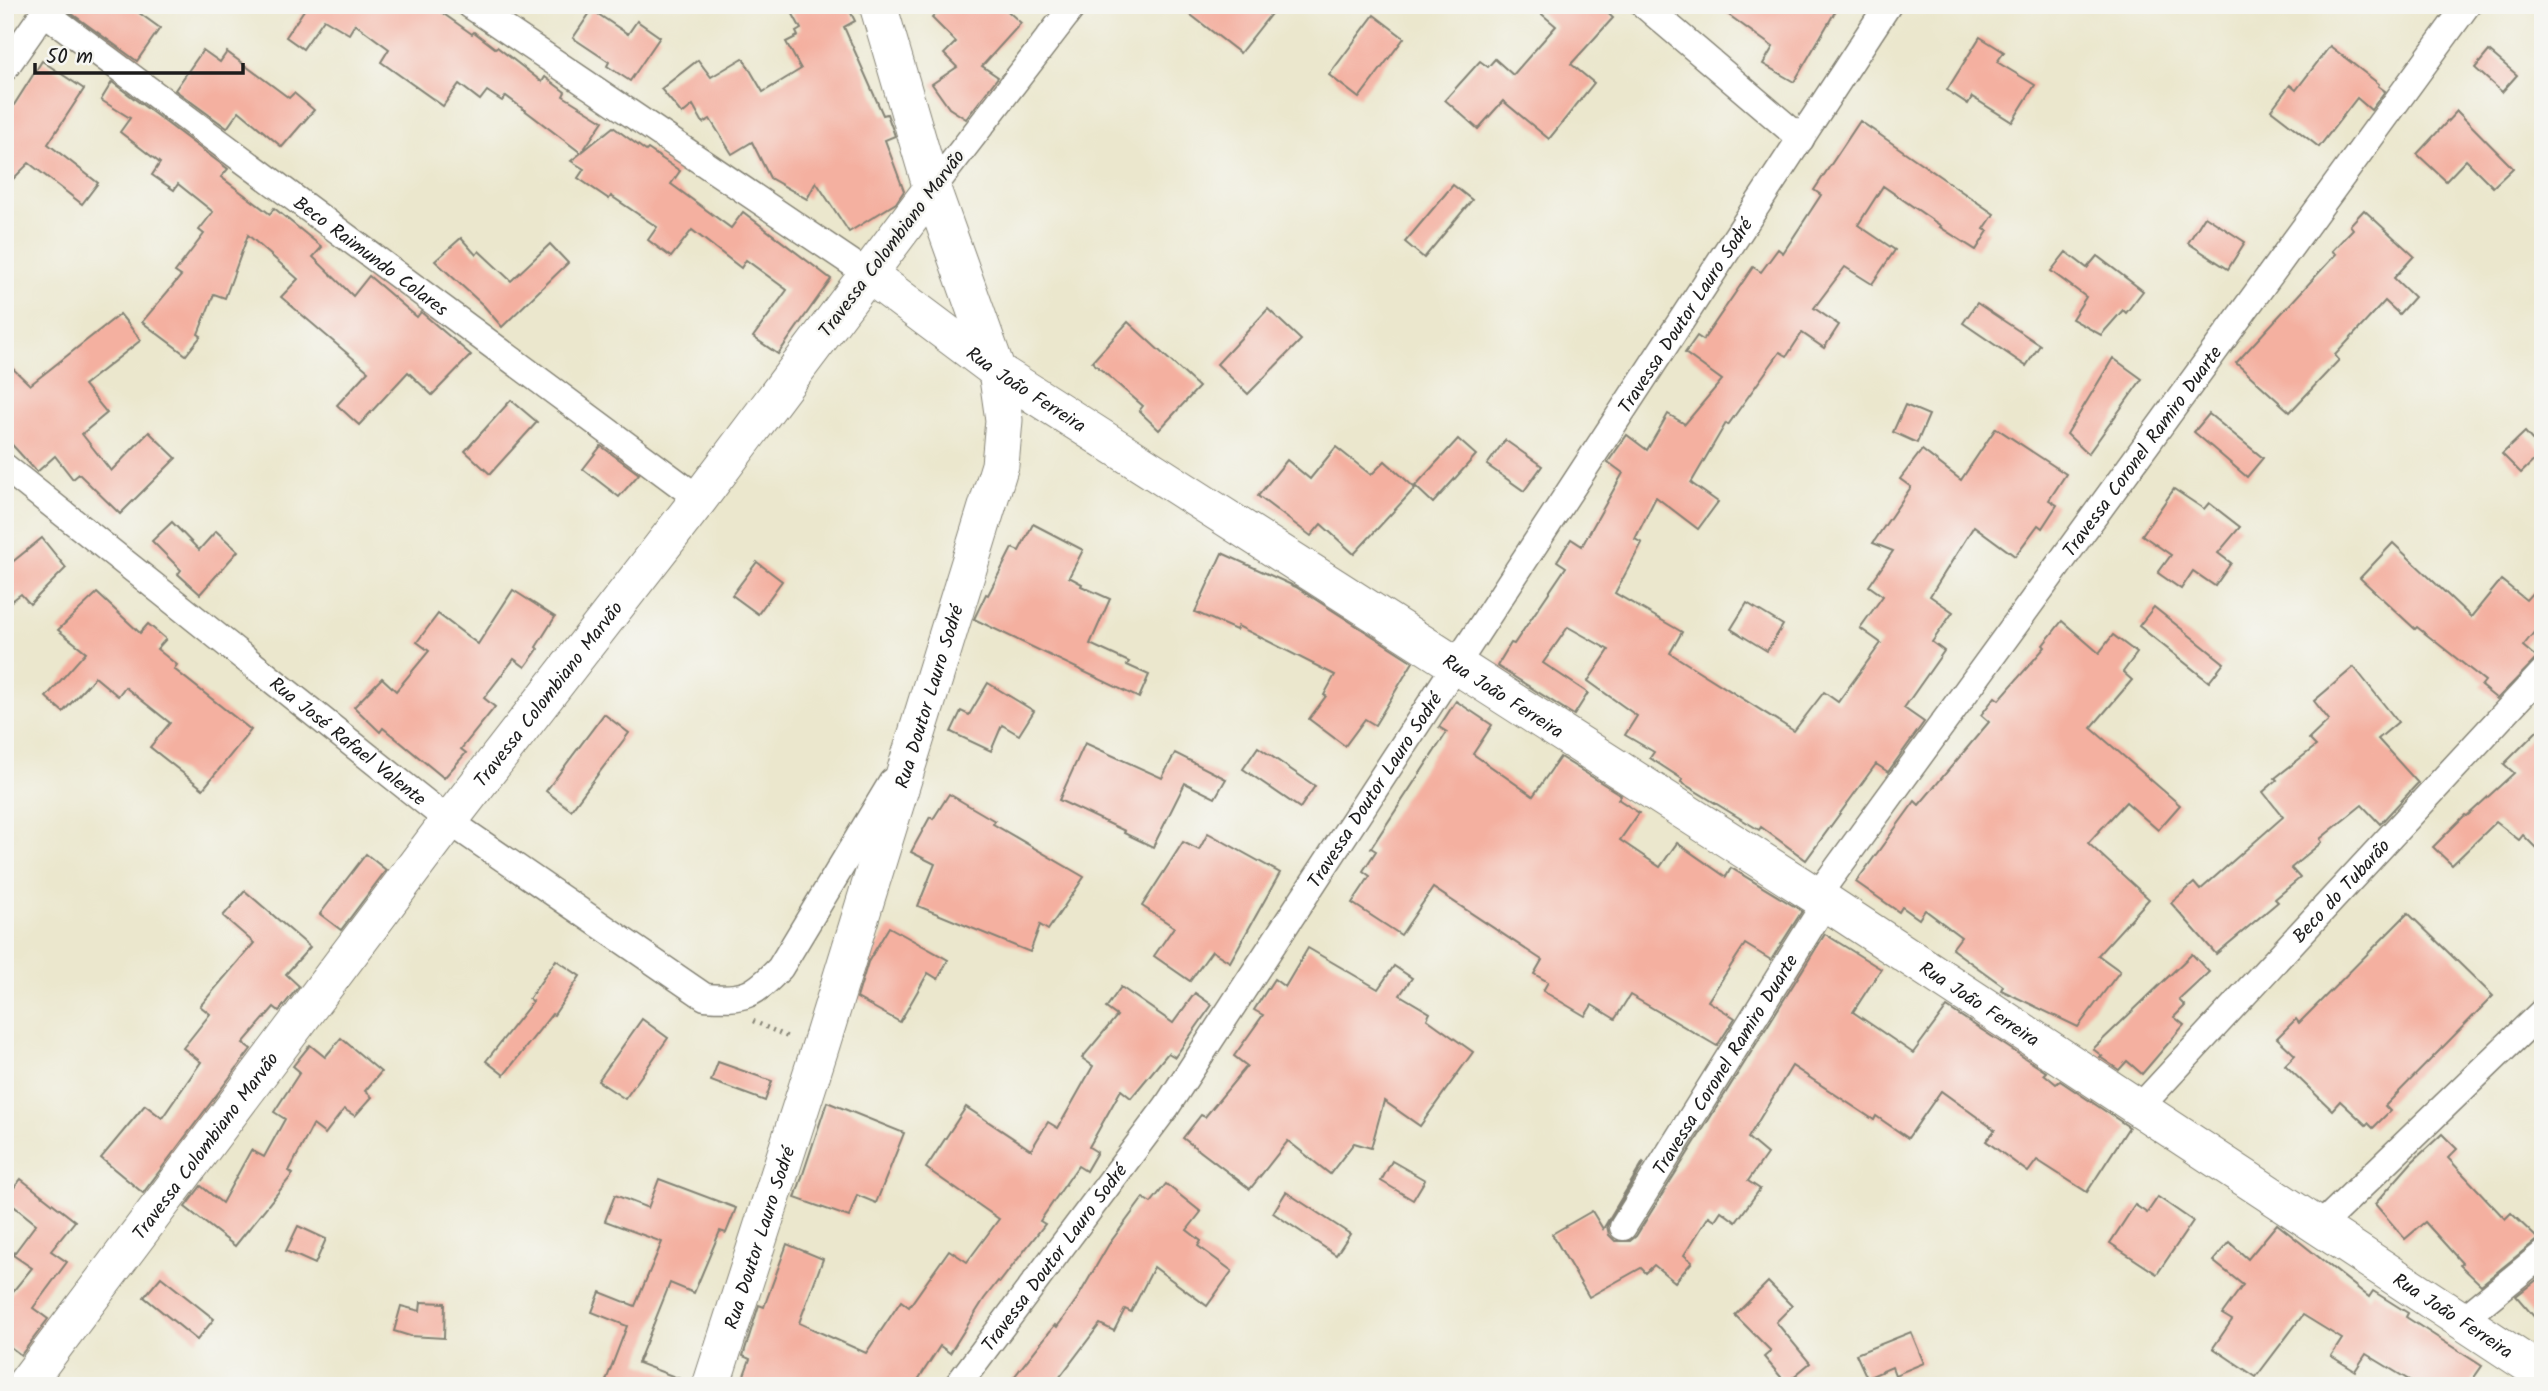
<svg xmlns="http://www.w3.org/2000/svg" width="2548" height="1391" viewBox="0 0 2548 1391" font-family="Kalam,sans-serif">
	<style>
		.building { fill: #f4b0a0 }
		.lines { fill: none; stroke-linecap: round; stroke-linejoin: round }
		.street-casing { stroke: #848274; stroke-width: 29 }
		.secondary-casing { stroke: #848274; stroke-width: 39 }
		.path { stroke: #848274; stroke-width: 4.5; stroke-dasharray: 2 5; stroke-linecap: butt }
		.street { stroke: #fff; stroke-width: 26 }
		.secondary { stroke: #fff; stroke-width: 37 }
		.labels { text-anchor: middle; stroke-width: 5; stroke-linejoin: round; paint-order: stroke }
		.street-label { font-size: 19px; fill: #1c1c1c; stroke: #f6f6f2 }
	</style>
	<rect width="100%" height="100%" fill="#f6f6f2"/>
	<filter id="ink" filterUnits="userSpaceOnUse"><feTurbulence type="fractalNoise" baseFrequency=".0143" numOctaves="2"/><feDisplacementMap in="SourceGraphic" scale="14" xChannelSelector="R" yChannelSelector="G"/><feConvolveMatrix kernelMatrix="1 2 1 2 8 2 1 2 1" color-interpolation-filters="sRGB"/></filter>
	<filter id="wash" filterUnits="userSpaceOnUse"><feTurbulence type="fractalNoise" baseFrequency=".00686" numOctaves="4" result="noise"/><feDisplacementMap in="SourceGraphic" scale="28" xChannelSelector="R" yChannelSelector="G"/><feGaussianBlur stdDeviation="1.57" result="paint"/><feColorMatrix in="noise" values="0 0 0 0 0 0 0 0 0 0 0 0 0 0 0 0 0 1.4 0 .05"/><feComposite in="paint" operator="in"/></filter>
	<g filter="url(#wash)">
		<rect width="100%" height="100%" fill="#ebe7cd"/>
		<g id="blocks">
			<!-- building -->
			<g class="building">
				<polygon points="65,5 128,5 160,28 137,61 64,8"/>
				<polygon points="303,5 431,5 472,34 474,32 495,48 497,47 542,82 545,77 565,92 563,96 603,121 582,152 613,127 646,151 648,149 680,171 671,184 731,228 743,212 831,279 778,354 753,337 787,290 746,260 741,268 692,230 671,257 648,240 657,227 611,196 609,199 578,178 584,169 571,161 581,153 506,96 502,101 487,91 480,100 459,84 443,106 381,62 389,49 355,24 349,34 324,19 303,49 286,37 306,7"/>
				<polygon points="788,5 847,5 855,21 844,27 883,115 887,114 895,136 885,140 904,191 896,203 849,232 816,182 807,199 770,178 752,142 732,154 710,119 703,123 693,105 682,114 661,89 698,60 711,77 743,58 763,92 801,69 786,42 798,36 796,32 801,29"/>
				<polygon points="944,5 1001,5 1021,23 982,66 998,77 966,119 949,108 932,84 957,67 944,54 956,42 932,18"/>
				<polygon points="1178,5 1278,5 1240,53"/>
				<polygon points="1531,5 1599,5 1613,18 1571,64 1594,83 1549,139 1503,101 1478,129 1445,100 1480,61 1488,67 1495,59 1513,75 1556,26"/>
				<polygon points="1715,5 1839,5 1794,82 1763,64 1773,47"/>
				<polygon points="592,10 628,34 637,21 660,37 630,81 607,66 609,62 573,38"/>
				<polygon points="1374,15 1404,38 1359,98 1329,75"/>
				<polygon points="1980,37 2004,52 1997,62 2035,85 2012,122 1972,97 1968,104 1947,90"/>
				<polygon points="2330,46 2379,84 2378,86 2385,91 2371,110 2357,98 2319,147 2271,110 2290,85 2296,90"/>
				<polygon points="203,50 220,62 227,52 289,98 294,93 314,110 282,147 239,111 227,128 175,90"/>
				<polygon points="2489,51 2517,75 2502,92 2475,68"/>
				<polygon points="42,61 84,89 48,144 98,183 82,204 29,163 5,187 5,119"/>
				<polygon points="112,82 228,169 221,177 270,214 274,208 322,247 313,257 353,296 369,276 417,317 421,312 471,355 432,395 408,372 359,425 337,405 368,371 281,297 298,279 248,235 225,298 214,294 198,334 201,336 186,355 142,322 181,276 175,272 204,234 199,230 213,212 178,184 174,190 152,175 160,163 120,132 130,118 101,100"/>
				<polygon points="2457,111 2513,168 2493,187 2466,160 2446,181 2417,154"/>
				<polygon points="1860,121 1994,214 1984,229 1988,231 1976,250 1940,227 1941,226 1883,186 1858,225 1895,250 1872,284 1845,267 1814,308 1839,325 1824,348 1802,333 1787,356 1780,352 1728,425 1726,423 1691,483 1718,502 1698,529 1656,497 1635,539 1642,543 1615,593 1682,632 1670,653 1794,731 1824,692 1838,702 1881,643 1860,628 1883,596 1869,586 1893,551 1873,543 1911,487 1900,479 1922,450 1961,480 1996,428 2066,474 2049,500 2057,505 2042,528 2038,525 2015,556 1974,526 1930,596 1953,612 1932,642 1944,651 1904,708 1924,722 1888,772 1876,764 1806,860 1761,827 1759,830 1681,782 1682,779 1650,758 1654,752 1625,735 1637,716 1588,681 1609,650 1568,627 1543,663 1588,693 1574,715 1497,666 1511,643 1514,644 1566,567 1557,561 1571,539 1582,546 1623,473 1608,462 1627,435 1647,450 1668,414 1685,424 1722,380 1685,353 1697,336 1703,340 1753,267 1761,272 1778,249 1783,253 1821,195 1814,190"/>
				<polygon points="1453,185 1472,200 1424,258 1405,242"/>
				<polygon points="2364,210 2414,256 2394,278 2414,297 2399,314 2385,301 2335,355 2339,360 2290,412 2236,363 2336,254 2332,251 2353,229 2350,225"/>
				<polygon points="2205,216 2245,242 2228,269 2188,243"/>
				<polygon points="461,238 476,255 479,251 511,281 550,244 568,263 502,327 484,306 435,261"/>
				<polygon points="2066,252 2087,268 2097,256 2143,291 2126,313 2123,310 2101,335 2072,319 2086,297 2051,271"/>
				<polygon points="1977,303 2040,345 2026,366 1963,323"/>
				<polygon points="1268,309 1301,340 1248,394 1217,364"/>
				<polygon points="120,314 141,340 84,385 107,413 82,434 111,471 149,432 176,458 120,514 79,474 73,479 55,456 37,472 5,437 5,361 30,385"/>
				<polygon points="1128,322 1199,387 1159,430 1139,411 1143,406 1092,362"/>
				<polygon points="2113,358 2142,379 2088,454 2067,434"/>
				<polygon points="511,400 537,422 490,474 465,451"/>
				<polygon points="1905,405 1929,415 1917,443 1893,432"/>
				<polygon points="2209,414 2263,458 2247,477 2194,432"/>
				<polygon points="2525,432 2543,452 2521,473 2502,454"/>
				<polygon points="1458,439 1476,455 1433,503 1415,486"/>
				<polygon points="1505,440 1542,466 1524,491 1487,465"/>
				<polygon points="601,446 639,474 619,497 583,469"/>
				<polygon points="1336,447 1371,475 1385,461 1415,488 1354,554 1321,524 1311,536 1258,496 1287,460 1310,479"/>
				<polygon points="2174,489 2204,509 2209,503 2240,527 2218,553 2231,563 2215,586 2193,571 2181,589 2158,573 2171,555 2142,535"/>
				<polygon points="172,522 199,550 216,531 238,551 200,594 178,574 181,570 152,541"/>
				<polygon points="1033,524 1083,550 1069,577 1082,584 1081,586 1110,599 1090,644 1129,662 1127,665 1149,675 1139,698 974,619 986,594 988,595 1012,548 1019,551"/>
				<polygon points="42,538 66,568 30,604 21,594 5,606 5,568"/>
				<polygon points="2393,543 2471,617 2501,580 2526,600 2543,581 2543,621 2523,646 2537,658 2497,699 2481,686 2485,681 2417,627 2415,629 2360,578"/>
				<polygon points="1222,553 1296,587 1413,662 1375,725 1365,719 1345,746 1309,719 1326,696 1324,695 1335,675 1238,626 1236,630 1195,612"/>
				<polygon points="757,562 782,581 758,614 732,595"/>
				<polygon points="513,590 555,617 536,647 538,649 525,667 514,659 484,698 495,707 461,749 466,753 444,778 383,728 380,732 354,707 382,678 396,691 429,651 417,642 438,614 478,644"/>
				<polygon points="97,593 140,633 148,624 166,639 157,649 177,665 174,669 251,730 203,789 150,747 170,723 125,687 118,696 95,677 63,712 46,697 86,652 58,630"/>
				<polygon points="1747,603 1783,625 1767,651 1731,629"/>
				<polygon points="2154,607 2224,663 2209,682 2139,626"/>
				<polygon points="2062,621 2099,653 2113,635 2137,653 2123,672 2132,680 2091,728 2180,805 2158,830 2126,802 2088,843 2149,899 2098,955 2120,971 2078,1027 2001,990 2003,986 1952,949 1961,937 1925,910 1919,919 1902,907 1899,912 1856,882 1915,801 1919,805 1989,722 1981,715 1995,697 1999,700 2045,647 2043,645"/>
				<polygon points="2354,667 2398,722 2378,739 2418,783 2380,824 2362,805 2320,839 2322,842 2291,868 2300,878 2275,899 2278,902 2216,954 2171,903 2194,883 2200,890 2283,817 2263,792 2277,780 2275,778 2316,746 2309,739 2329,720 2314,701"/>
				<polygon points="988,683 1034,711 1019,735 1002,725 991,751 951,732 961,711 969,715"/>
				<polygon points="1456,701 1492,725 1473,754 1533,796 1560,757 1621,795 1618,799 1639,813 1620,840 1660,867 1677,843 1726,877 1731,868 1802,911 1771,960 1745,944 1708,1001 1735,1018 1717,1046 1630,995 1615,1019 1592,1005 1585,1016 1543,991 1548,982 1534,974 1542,960 1433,888 1401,935 1352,903 1370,876 1363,871 1376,851 1371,848 1447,732 1439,727"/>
				<polygon points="604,714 629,733 571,810 546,791"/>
				<polygon points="2543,725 2543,855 2523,835 2519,840 2496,822 2452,865 2433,847 2465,815 2467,816 2514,773 2504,764"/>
				<polygon points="1085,743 1162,778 1175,753 1226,779 1215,798 1185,783 1153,847 1124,833 1125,831 1059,800"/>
				<polygon points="1258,747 1315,786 1300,808 1243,769"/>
				<polygon points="949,794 995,821 993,824 1084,877 1048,930 1040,925 1030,952 918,906 935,864 911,852 930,817 933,819"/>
				<polygon points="1208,833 1280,873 1230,962 1212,951 1190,981 1154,956 1174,927 1142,906 1183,842 1199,850"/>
				<polygon points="366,854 386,870 341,930 320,914"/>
				<polygon points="245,891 310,947 286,974 299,986 279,1011 274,1007 243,1043 251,1049 143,1193 101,1158 145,1105 162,1118 201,1062 183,1048 210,1014 200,1006 254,943 223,916"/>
				<polygon points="2408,913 2493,996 2385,1106 2390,1111 2373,1128 2368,1123 2366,1125 2340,1101 2332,1110 2285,1065 2295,1055 2277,1038 2296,1019 2299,1023"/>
				<polygon points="889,927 948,960 938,979 928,973 900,1022 857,998 868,962"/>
				<polygon points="1825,934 1881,969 1853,1012 1913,1053 1947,1007 2046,1072 2044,1074 2056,1084 2060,1081 2129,1127 2087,1192 2037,1160 2028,1172 1986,1141 1995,1130 1941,1091 1908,1138 1876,1116 1874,1120 1792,1066 1748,1138 1767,1154 1748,1181 1760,1189 1736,1222 1721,1211 1715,1220 1709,1216 1684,1255 1692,1262 1675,1282 1654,1265 1646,1273 1641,1268 1589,1297 1552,1234 1592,1211 1603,1229 1643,1162 1644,1163 1607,1226 1609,1235 1615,1241 1630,1241 1636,1236"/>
				<polygon points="1308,948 1378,989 1394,966 1412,978 1400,995 1430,1013 1427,1019 1473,1052 1420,1126 1384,1101 1371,1148 1354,1143 1330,1174 1288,1141 1250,1189 1183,1138 1201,1115 1205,1117 1247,1066 1234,1056 1263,1015 1254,1010 1274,979 1285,987"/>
				<polygon points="2192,954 2209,972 2179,1000 2185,1006 2174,1017 2184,1025 2142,1074 2127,1061 2119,1070 2100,1057 2102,1056 2093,1049"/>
				<polygon points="556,960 580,976 554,1015 552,1014 504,1075 486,1061 533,1001 529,999"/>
				<polygon points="1121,987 1173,1023 1195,993 1212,1005 1175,1057 1168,1053 1131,1098 1121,1090 1089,1147 1097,1152 1086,1171 1078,1166 1040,1221 1045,1224 1000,1282 998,1281 984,1299 950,1353 940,1346 914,1386 740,1386 750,1359 743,1356 759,1305 764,1307 787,1244 823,1259 799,1323 866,1353 901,1301 909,1307 949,1250 967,1262 999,1219 926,1168 966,1107 1031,1150 1048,1122 1058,1128 1093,1066 1082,1058 1117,1016 1106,1008"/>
				<polygon points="642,1019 668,1038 625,1099 598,1081"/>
				<polygon points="341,1038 381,1072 365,1091 372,1097 355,1116 344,1109 325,1134 313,1125 289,1171 293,1174 235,1246 185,1207 201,1186 222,1203 251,1150 264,1157 285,1119 274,1112 300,1072 293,1066 310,1045 325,1057"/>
				<polygon points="718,1062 772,1081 765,1101 711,1081"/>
				<polygon points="827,1102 904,1133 876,1203 857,1195 849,1217 795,1198"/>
				<polygon points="2442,1134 2457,1149 2448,1158 2505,1219 2511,1213 2538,1239 2481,1285 2460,1265 2462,1263 2425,1222 2405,1239 2375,1204 2412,1162"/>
				<polygon points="1392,1161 1425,1180 1413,1200 1381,1181"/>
				<polygon points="21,1179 75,1221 51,1251 67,1262 33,1308 48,1319 21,1355 5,1343 5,1301 32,1268 13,1255 36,1224 5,1199"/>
				<polygon points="659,1179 736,1208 726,1233 720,1231 694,1293 670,1283 638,1363 691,1383 691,1386 604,1386 627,1326 592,1312 600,1292 635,1306 662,1242 605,1221 615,1195 648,1208"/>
				<polygon points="1166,1184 1201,1212 1187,1230 1201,1241 1198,1246 1232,1271 1207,1306 1154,1267 1131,1312 1125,1309 1114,1331 1100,1324 1053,1386 1007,1386 1055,1325 1057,1327 1077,1299 1109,1244 1143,1198 1151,1203"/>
				<polygon points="1286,1192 1350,1234 1336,1255 1273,1213"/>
				<polygon points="2158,1197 2193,1221 2157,1274 2110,1243 2135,1205 2147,1213"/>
				<polygon points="2277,1224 2369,1297 2373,1291 2408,1313 2406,1317 2482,1366 2468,1386 2419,1386 2366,1354 2355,1371 2331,1356 2342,1339 2303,1315 2256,1377 2213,1348 2232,1320 2222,1314 2243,1285 2213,1261 2229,1242 2248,1259"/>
				<polygon points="298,1226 326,1239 315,1264 286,1251"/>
				<polygon points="2543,1275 2543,1327 2516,1296"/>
				<polygon points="161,1277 214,1319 197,1340 144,1297"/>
				<polygon points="1768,1282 1792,1306 1776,1322 1810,1363 1786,1383 1764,1357 1771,1351 1735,1315"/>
				<polygon points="421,1302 445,1303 444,1338 410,1336 394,1331 401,1306 420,1311"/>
				<polygon points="1911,1332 1924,1363 1895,1375 1892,1367 1867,1378 1856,1354"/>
			</g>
		</g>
	</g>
	<g filter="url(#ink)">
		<use href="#blocks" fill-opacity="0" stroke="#848274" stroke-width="2"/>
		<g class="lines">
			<defs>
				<g id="street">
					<polyline points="470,5 868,274"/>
					<polyline points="1644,5 1801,139"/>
					<path id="s1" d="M44 12 699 499"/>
					<polyline points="5,68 49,5"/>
					<polyline points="932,189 1074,5"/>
					<path id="s2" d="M5 467 449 821 705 997C745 1000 753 996 780 968L892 782"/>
					<path id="s3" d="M1817 896 2467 5"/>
					<path id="s4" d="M2138 1109 2543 672"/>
					<polyline points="2320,1226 2543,1011"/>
					<path id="s5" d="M1623 1227 1826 902"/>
					<polyline points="2462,1320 2543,1254"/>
					<path id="s6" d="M957 1386 1167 1106 1888 5"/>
				</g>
				<g id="secondary">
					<path id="s7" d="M868 274 997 371 1826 902 2543 1374"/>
					<path id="s8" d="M24 1386 449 821 699 499 932 189"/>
					<path id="s9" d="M711 1386 819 1051 1000 465 1004 420 997 371 932 189 878 5"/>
				</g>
			</defs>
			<!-- street casing -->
			<use href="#street" class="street-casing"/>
			<!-- secondary casing -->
			<use href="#secondary" class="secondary-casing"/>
			<!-- path -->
			<polyline class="path" points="753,1021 790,1038"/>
			<!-- street -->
			<use href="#street" class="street"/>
			<!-- secondary -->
			<use href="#secondary" class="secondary"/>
		</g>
	</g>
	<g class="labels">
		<!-- street labels -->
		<g class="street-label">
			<text transform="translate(891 243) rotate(-53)" y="7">Travessa Colombiano Marvão</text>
			<text dy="7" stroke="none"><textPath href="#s1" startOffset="408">Beco Raimundo Colares</textPath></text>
			<text dy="7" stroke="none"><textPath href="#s6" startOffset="1295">Travessa Doutor Lauro Sodré</textPath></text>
			<text dy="7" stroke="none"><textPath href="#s7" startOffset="196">Rua João Ferreira</textPath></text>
			<text dy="7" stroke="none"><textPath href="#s3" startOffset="551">Travessa Coronel Ramiro Duarte</textPath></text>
			<text dy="7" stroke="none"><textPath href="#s8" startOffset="868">Travessa Colombiano Marvão</textPath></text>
			<text dy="7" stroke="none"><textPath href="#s7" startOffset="763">Rua João Ferreira</textPath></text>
			<text dy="7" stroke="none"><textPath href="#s9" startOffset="723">Rua Doutor Lauro Sodré</textPath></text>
			<text dy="7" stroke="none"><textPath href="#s2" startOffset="439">Rua José Rafael Valente</textPath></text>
			<text dy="7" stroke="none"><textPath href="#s6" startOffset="728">Travessa Doutor Lauro Sodré</textPath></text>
			<text dy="7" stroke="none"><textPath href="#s4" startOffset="298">Beco do Tubarão</textPath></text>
			<text dy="7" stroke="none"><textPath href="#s7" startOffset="1330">Rua João Ferreira</textPath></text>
			<text dy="7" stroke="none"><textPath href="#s5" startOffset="192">Travessa Coronel Ramiro Duarte</textPath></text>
			<text dy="7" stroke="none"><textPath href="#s8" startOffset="301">Travessa Colombiano Marvão</textPath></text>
			<text dy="7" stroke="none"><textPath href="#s9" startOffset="156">Rua Doutor Lauro Sodré</textPath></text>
			<text dy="7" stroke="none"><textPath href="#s6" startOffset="161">Travessa Doutor Lauro Sodré</textPath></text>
			<text dy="7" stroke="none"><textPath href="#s7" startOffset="1897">Rua João Ferreira</textPath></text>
		</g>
	</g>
	<!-- margin -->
	<rect width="2548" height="1391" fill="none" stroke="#f6f6f2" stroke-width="28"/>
	<!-- scale -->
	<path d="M35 63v10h208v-10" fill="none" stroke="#1c1c1c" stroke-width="3.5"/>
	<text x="46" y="63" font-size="21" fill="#1c1c1c" stroke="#f6f6f2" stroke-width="5" paint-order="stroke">50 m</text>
</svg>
